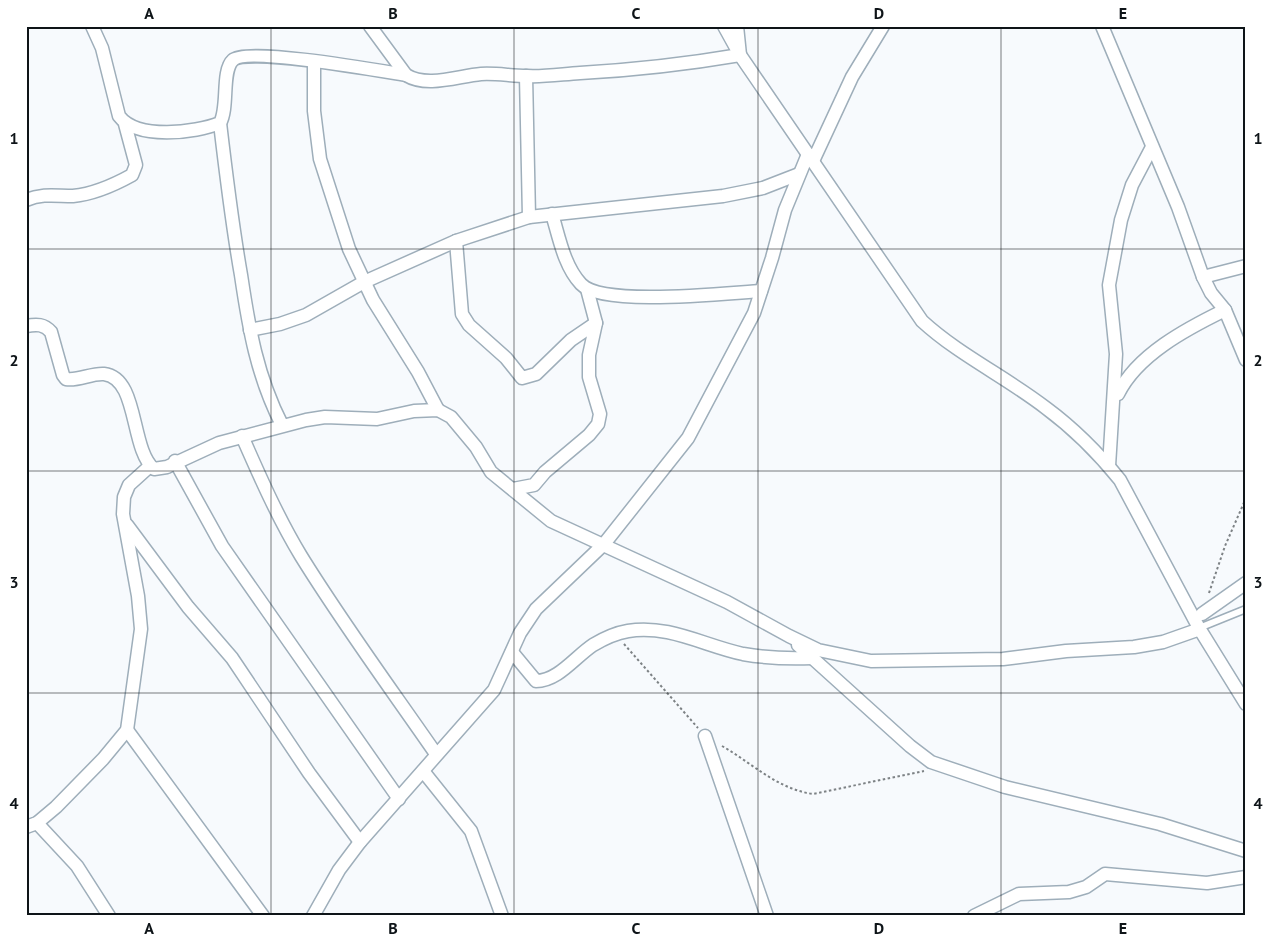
<svg xmlns="http://www.w3.org/2000/svg" width="1272" height="942" viewBox="0 0 1272 942" font-family="'PT Sans',sans-serif">
	<style>
		.lines { fill: none; stroke-linecap: round; stroke-linejoin: round }
		.lane-casing { stroke: #9eaeba; stroke-width: 9 }
		.street-casing { stroke: #9eaeba; stroke-width: 15 }
		.path { stroke: #7d8285; stroke-width: 2; stroke-dasharray: 2.5 2.5; stroke-linecap: butt }
		.lane { stroke: #fff; stroke-width: 6 }
		.street { stroke: #fff; stroke-width: 12 }
		.grid { fill: none; stroke: #0e1418; stroke-width: 1; stroke-opacity: 0.55 }
		.neatline { fill: none; stroke: #0e1418; stroke-width: 2 }
		.grid-label { font-size: 16px; text-anchor: middle; font-weight: bold; fill: #0e1418 }
	</style>
	<rect width="100%" height="100%" fill="#f7fafd"/>
	<g class="lines">
		<defs>
			<polyline id="lane" points="1199,628 1246,609"/>
			<g id="street">
				<path d="M92 26 102 48 119 116C137 140 195 133 220 123 229 107 221 71 233 60 246 47 381 71 406 75"/>
				<path d="M370 26 406 75C427 88 458 76 481 74 497 73 511 76 527 76 544 77 563 74 580 73 634 70 687 64 740 55L737 26"/>
				<path d="M724 26 740 55 922 321C959 355 1006 377 1046 408 1073 428 1099 454 1120 480L1199 628 1246 704"/>
				<polyline points="1102,26 1178,207 1203,277 1211,293 1225,310 1246,360"/>
				<polyline points="314,62 314,111 320,159 349,249 373,300 418,372 438,410"/>
				<polyline points="526,76 529,217"/>
				<path d="M220 123C226 174 232 224 241 275 249 329 257 376 282 425"/>
				<polyline points="813,161 852,77 883,26"/>
				<path d="M26 200C43 193 56 196 73 196 94 194 114 185 132 175L136 165 125 124"/>
				<path d="M552 214C559 237 564 266 581 284 602 307 727 293 761 291"/>
				<polyline points="456,241 462,314 469,325 506,358 522,378 536,374 571,340 596,323"/>
				<polyline points="1203,277 1246,266"/>
				<path d="M26 326C37 324 44 324 51 332L63 375 66 379C79 381 91 373 104 374 139 378 130 449 154 469L167 467 219 443 306 420 325 417 377 419 414 411 438 410 451 417 476 447 491 472 551 521 727 602 789 636 818 650 871 661 1003 659 1066 651 1134 647 1163 642 1200 629"/>
				<polyline points="250,330 280,324 306,315 364,282 456,241 529,217 723,196 763,188 799,174"/>
				<path d="M1118 394C1137 355 1186 329 1225 310"/>
				<path d="M242 436C260 477 278 518 301 556 343 624 391 689 436 754"/>
				<polyline points="175,461 222,546 399,799"/>
				<polyline points="1109,466 1116,354 1109,285 1121,220 1132,185 1152,147"/>
				<polyline points="513,489 534,485 545,472 589,435 598,424 600,414 589,377 589,355 596,323 587,289"/>
				<polyline points="127,525 188,607 232,658 309,773 360,842"/>
				<polyline points="1202,614 1246,583"/>
				<polyline points="798,645 910,746 931,762 1005,787 1160,824 1246,851"/>
				<path d="M512 652 536 681C558 681 575 657 593 645 603 639 616 633 628 631 668 624 705 646 743 654 766 658 789 659 812 658"/>
				<polyline points="127,730 263,916"/>
				<polyline points="705,736 767,916"/>
				<polyline points="423,771 471,831 502,916"/>
				<polyline points="37,823 77,866 109,916"/>
				<polyline points="26,827 37,823 56,807 103,759 127,730 141,629 138,596 123,514 124,497 129,485 150,466"/>
				<polyline points="313,916 339,870 360,842 494,690 520,633 536,609 604,544 688,438 754,313 772,258 785,210 808,154"/>
				<polyline points="974,916 1019,894 1069,892 1086,887 1105,874 1207,883 1246,877"/>
			</g>
		</defs>
		<!-- lane casing -->
		<use href="#lane" class="lane-casing"/>
		<!-- street casing -->
		<use href="#street" class="street-casing"/>
		<!-- path -->
		<g class="path">
			<polyline points="1209,593 1225,546 1246,498"/>
			<polyline points="624,644 698,728"/>
			<path d="M722 746C752 763 777 789 813 794L924 771"/>
		</g>
		<!-- lane -->
		<use href="#lane" class="lane"/>
		<!-- street -->
		<use href="#street" class="street"/>
	</g>
	<!-- grid -->
	<path class="grid" d="M271 26V916M514 26V916M758 26V916M1001 26V916M26 249H1246M26 471H1246M26 693H1246"/>
	<!-- border -->
	<rect width="1272" height="942" fill="none" stroke="#ffffff" stroke-width="55"/>
	<rect x="28" y="28" width="1216" height="886" class="neatline"/>
	<g class="grid-label">
		<text x="149" y="19">A</text>
		<text x="393" y="19">B</text>
		<text x="636" y="19">C</text>
		<text x="879" y="19">D</text>
		<text x="1123" y="19">E</text>
		<text x="14" y="144">1</text>
		<text x="1258" y="144">1</text>
		<text x="14" y="366">2</text>
		<text x="1258" y="366">2</text>
		<text x="14" y="588">3</text>
		<text x="1258" y="588">3</text>
		<text x="14" y="809">4</text>
		<text x="1258" y="809">4</text>
		<text x="149" y="934">A</text>
		<text x="393" y="934">B</text>
		<text x="636" y="934">C</text>
		<text x="879" y="934">D</text>
		<text x="1123" y="934">E</text>
	</g>
</svg>
